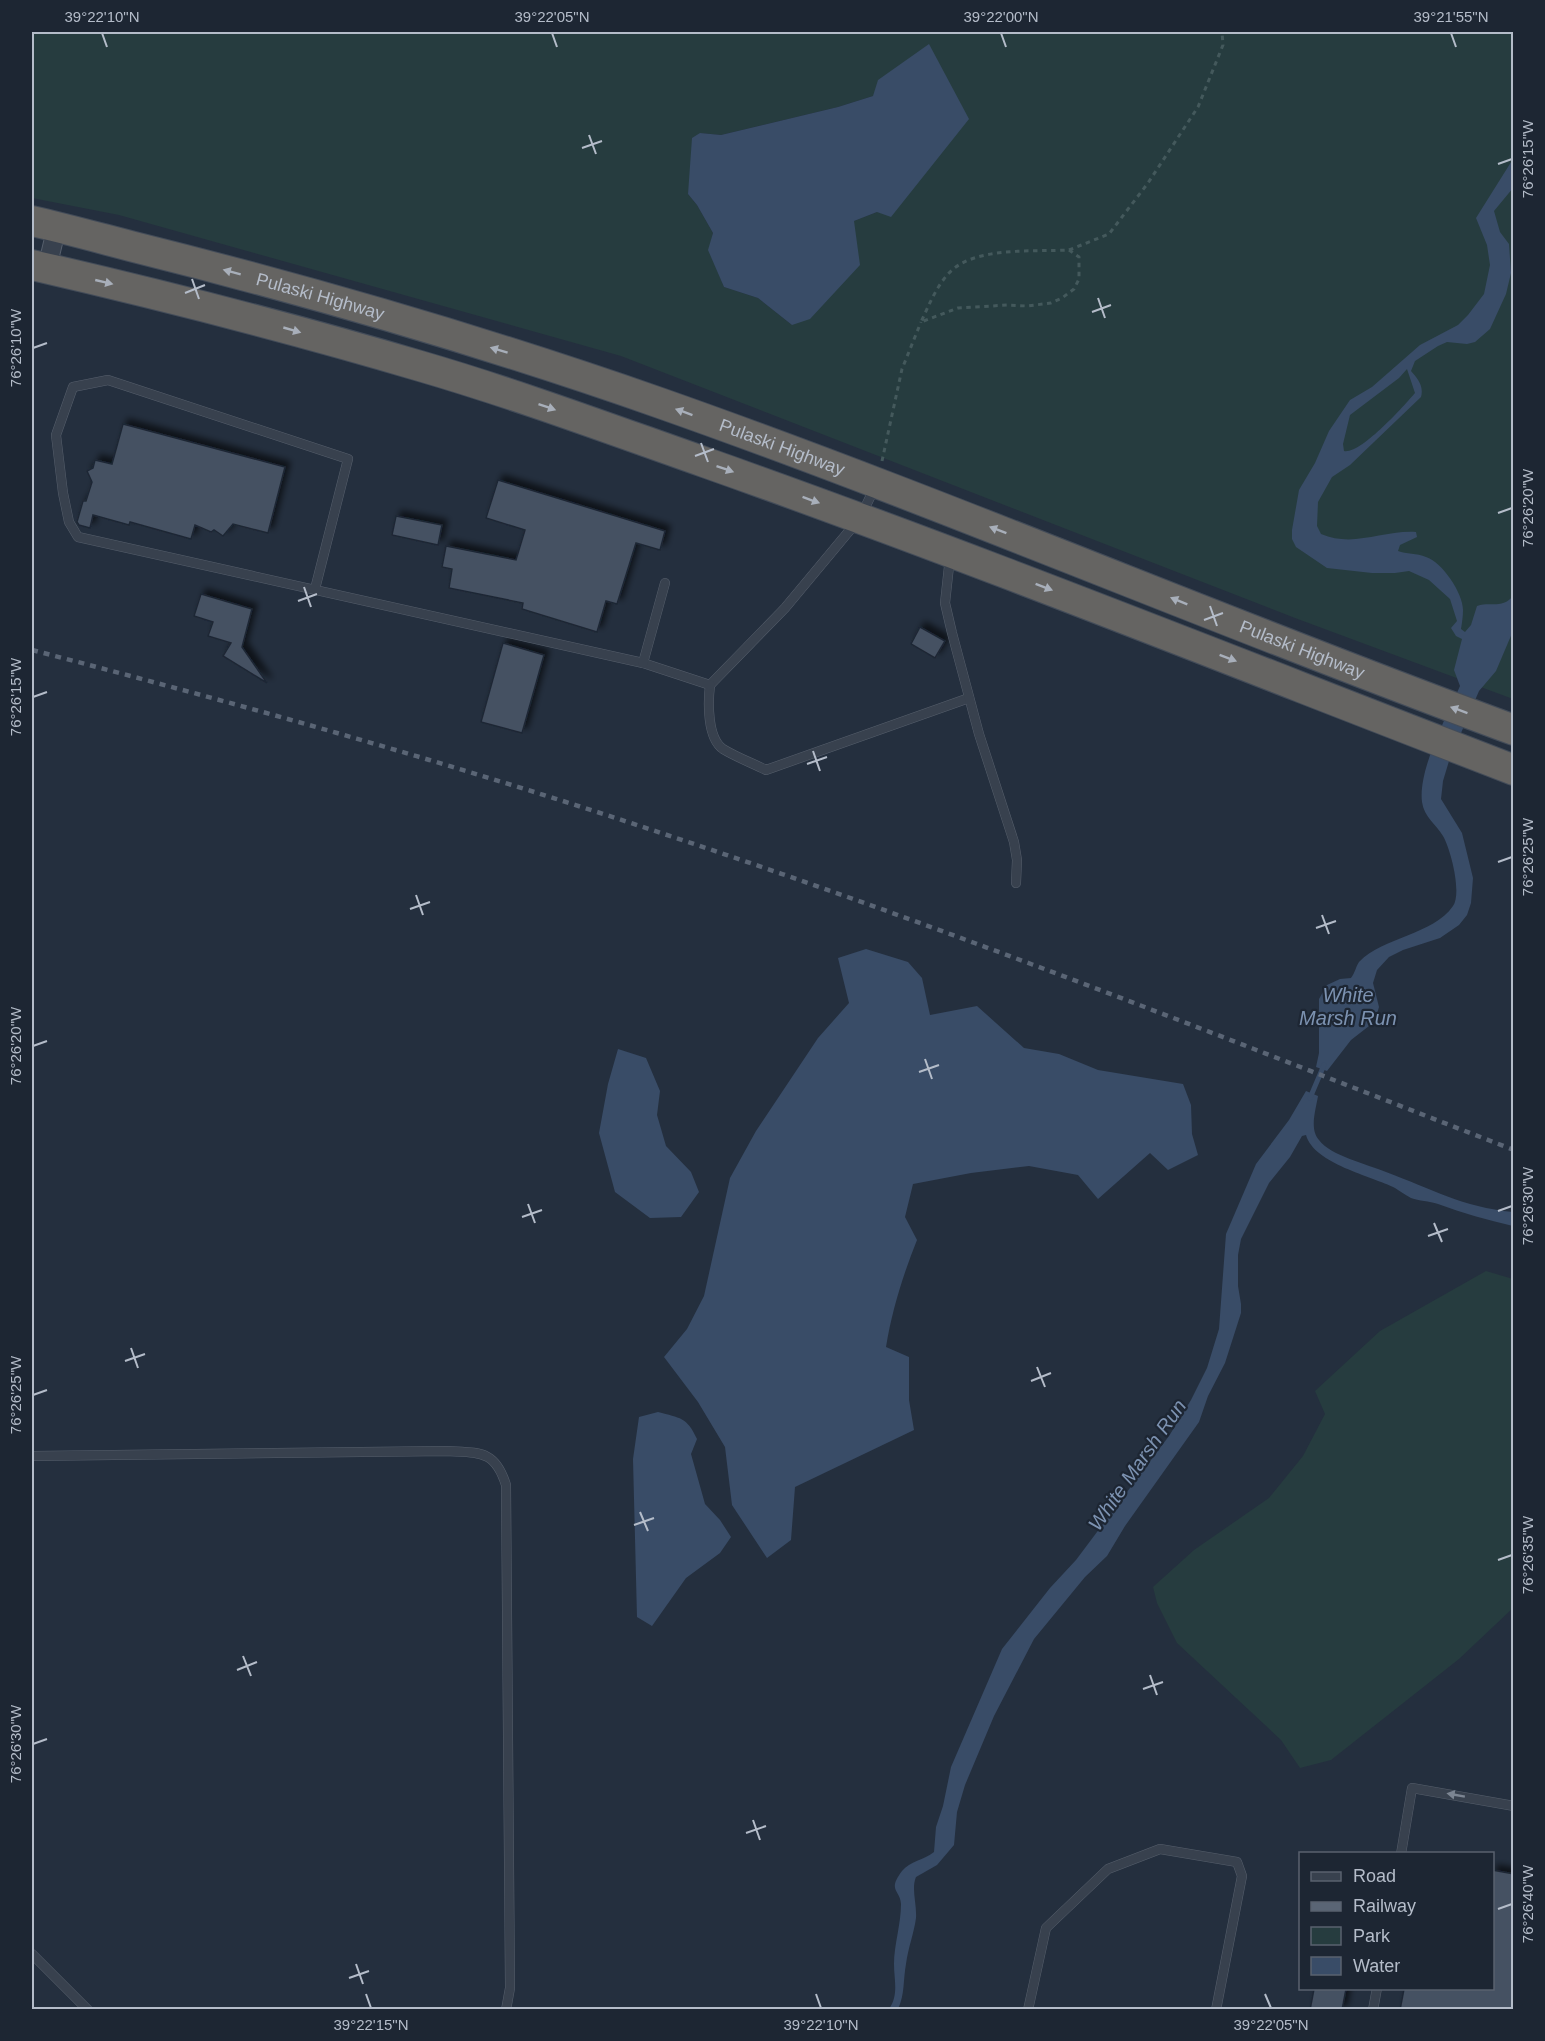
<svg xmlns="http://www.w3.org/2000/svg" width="1545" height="2041" viewBox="0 0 1545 2041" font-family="Arial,sans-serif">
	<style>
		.green { fill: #263c3f; fill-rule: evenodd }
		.water { fill: #394c67; fill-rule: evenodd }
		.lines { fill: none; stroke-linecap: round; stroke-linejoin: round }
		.stream { stroke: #394c67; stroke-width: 5 }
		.building { fill: #455162; stroke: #1f2835; stroke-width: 1.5; filter: url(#shadow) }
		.service-casing { stroke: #565f6c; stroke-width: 10 }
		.minor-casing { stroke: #565f6c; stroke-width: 20 }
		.trunk-casing { stroke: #434c59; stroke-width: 32 }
		.path { stroke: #44595c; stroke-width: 3; stroke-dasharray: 4.5 4.5; stroke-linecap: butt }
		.service { stroke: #38414e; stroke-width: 9 }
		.minor { stroke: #38414e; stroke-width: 18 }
		.trunk { stroke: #656462; stroke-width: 30 }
		.rail { stroke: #5a6575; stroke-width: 4.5; stroke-dasharray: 6 6; stroke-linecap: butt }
		.oneway { fill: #a8afba }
		.oneway2 { fill: #7c8592 }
		.ticks { fill: none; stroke: #b4bcc9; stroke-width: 2 }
		.labels { text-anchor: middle; stroke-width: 4.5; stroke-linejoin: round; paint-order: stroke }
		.street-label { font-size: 18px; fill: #b4bcc9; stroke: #1d2633 }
		.water-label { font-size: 20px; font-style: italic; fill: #7c92b1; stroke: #1d2633 }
		.neatline { fill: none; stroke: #b4bcc9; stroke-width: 2 }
		.ticks-label { font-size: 15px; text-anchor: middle; fill: #b4bcc9 }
	</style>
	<defs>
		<filter id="shadow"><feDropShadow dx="5" dy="-5" stdDeviation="3" flood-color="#0009"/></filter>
	</defs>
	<rect width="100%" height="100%" fill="#242f3e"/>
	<!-- green -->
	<g class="green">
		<path d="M32 32H1513V699L1295 618 621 356 119 215 32 198ZM873 96 877 212 854 221 792 325 758 298 724 287 709 250 713 233 697 205 688 194 700 133 721 135 838 107Z"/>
		<polygon points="1486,1271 1513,1279 1513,1608 1459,1659 1331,1760 1300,1768 1281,1740 1177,1643 1157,1603 1153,1587 1194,1550 1269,1498 1303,1456 1325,1414 1315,1391 1380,1331"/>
	</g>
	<!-- water -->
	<g class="water">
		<polygon points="929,44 969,119 891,217 877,212 854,221 860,265 810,319 792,325 758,298 724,287 708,250 713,233 697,205 688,194 692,138 700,133 721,135 838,107 873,96 878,80"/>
		<path d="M1513 159V188L1494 211 1500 232 1509 244 1511 273 1506 294 1490 329 1475 342 1467 344 1447 342 1438 346 1415 361 1411 371C1418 379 1424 386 1421 397L1350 465 1332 477 1318 502 1317 526 1321 534C1354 548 1382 530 1416 532L1417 537 1400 545 1398 551C1406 554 1417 553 1426 557 1442 562 1463 593 1463 610 1463 616 1462 623 1461 629L1465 632 1471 625 1477 606C1491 601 1502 610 1514 595L1513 631 1496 671 1479 691 1449 761 1443 781 1441 799 1462 833 1473 878 1471 903 1467 915 1459 925 1440 938 1403 950 1389 957 1377 970 1373 983 1379 1007 1376 1017 1369 1026 1351 1040 1327 1071 1316 1067 1319 1053V999L1327 985 1340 979 1351 978C1355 973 1356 966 1359 962 1383 937 1433 935 1453 906 1462 893 1451 850 1443 836 1436 824 1424 817 1422 802 1418 769 1447 716 1460 686L1454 670 1462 639 1456 636 1451 628 1457 621 1450 599 1429 580 1409 571 1395 573H1372L1327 568 1296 547 1292 539V530L1299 490 1315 463 1329 431 1350 400 1372 387 1420 345 1458 325 1468 315 1484 294 1490 265 1487 245 1476 218ZM1407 369 1415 393C1404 406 1360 455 1344 451L1343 444 1350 415 1399 378Z"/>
		<path d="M866 949 908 962 922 978 930 1015 977 1006 1024 1048 1059 1054 1098 1070 1183 1084 1191 1105 1192 1134 1198 1155 1168 1170 1150 1153 1098 1199 1078 1175 1029 1166 971 1173 913 1184 905 1217 917 1240C903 1275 892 1310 886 1347L909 1357V1400L914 1430 795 1487 791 1540 767 1558 732 1505 725 1447 698 1402 664 1357 687 1329 704 1296 730 1178 756 1131 818 1038 849 1003 838 958Z"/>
		<polygon points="618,1049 646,1058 660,1091 657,1115 666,1146 691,1172 699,1192 681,1217 650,1218 615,1192 599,1133 608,1084"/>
		<path d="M1306 1091 1318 1096C1316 1109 1309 1129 1319 1140 1331 1156 1367 1164 1386 1172 1432 1189 1462 1207 1513 1212V1226C1487 1220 1463 1213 1438 1204 1429 1201 1419 1201 1411 1198 1405 1195 1400 1191 1395 1188 1372 1176 1314 1164 1306 1135L1302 1136 1290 1157 1269 1183 1241 1239 1238 1255V1286L1241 1304V1313L1225 1363 1208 1396 1199 1422 1125 1526 1107 1556 1085 1577 1034 1639 994 1716 965 1785 957 1812 954 1845 937 1865 916 1877C911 1889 917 1904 916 1918 914 1933 908 1948 906 1964 903 1980 905 1994 898 2009H889C899 1995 894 1980 894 1964 894 1945 901 1924 901 1904 900 1889 887 1891 902 1871 910 1861 924 1860 934 1852L936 1827 943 1806 951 1767 1002 1649 1050 1588 1076 1560 1169 1436 1191 1400 1207 1368 1219 1329 1226 1234 1256 1164 1289 1120Z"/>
		<path d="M658 1412C680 1418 687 1417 697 1439L691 1454 705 1504 720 1520 731 1537 720 1553 686 1578 652 1626 637 1617 633 1459 639 1417Z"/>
	</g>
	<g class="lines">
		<!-- stream -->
		<polyline class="stream" points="1310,1098 1324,1065"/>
	</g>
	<!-- building -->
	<g class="building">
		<polygon points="123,424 285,467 268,533 233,524 223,536 214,530 211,532 195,525 191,539 130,522 129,525 93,515 90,528 79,525 77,522 83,501 86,501 92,482 87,471 93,468 95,460 112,464"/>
		<polygon points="498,480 665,531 660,550 636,543 617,604 606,601 597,632 522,609 523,603 449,588 452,569 442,567 446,546 516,560 525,530 486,518"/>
		<polygon points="396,516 442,525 438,545 392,535"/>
		<polygon points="201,594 252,609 242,647 267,683 223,656 231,643 208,636 213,622 194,616"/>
		<polygon points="920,627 945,641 935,658 911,644"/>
		<polygon points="503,643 544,655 522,733 481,722"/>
		<polygon points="1492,1870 1514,1874 1514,2010 1400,2010 1404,1989 1492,1989"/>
		<polygon points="1314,1989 1346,1989 1342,2010 1310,2010"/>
	</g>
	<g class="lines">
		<defs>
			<g id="service">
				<path d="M875 487 860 518 785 608 710 685C708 702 707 738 723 749 736 757 752 763 766 770L969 698"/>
				<polyline points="950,557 945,603 952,633 979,734 1014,842 1017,860 1016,883"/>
				<polyline points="315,589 348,459 108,380 73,387 56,435 63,493 69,522 78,537 643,663 710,685"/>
				<polyline points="643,663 665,583"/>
				<path d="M32 1456 447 1451C480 1453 495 1450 506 1485L510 1988 506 2010"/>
				<polyline points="1401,1854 1412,1788 1514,1806"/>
				<polyline points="32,1954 88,2010"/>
				<polyline points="1028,2010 1046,1928 1108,1869 1160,1849 1237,1862 1242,1876 1216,2010"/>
				<polyline points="1373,2010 1377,1988"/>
			</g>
			<polyline id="minor" points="47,268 57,226"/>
			<g id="trunk">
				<path id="s1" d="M32 221C67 229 103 239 138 248 314 292 489 343 660 403 947 504 1227 625 1514 730"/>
				<path d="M32 265C162 295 292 328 420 366 516 394 610 429 704 462 976 558 1244 666 1514 770"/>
			</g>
		</defs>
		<!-- service casing -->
		<use href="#service" class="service-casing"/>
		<!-- minor casing -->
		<use href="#minor" class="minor-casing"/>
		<!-- trunk casing -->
		<use href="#trunk" class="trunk-casing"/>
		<!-- path -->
		<g class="path">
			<path d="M1069 250 1079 257V279L1074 289 1062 298 1051 303 1027 306 1008 305 958 308 921 322C929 305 936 287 949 273 974 246 1034 252 1069 250Z"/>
			<polyline points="1069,250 1109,234 1148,183 1198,107 1223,45 1222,32"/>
			<polyline points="882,461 902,369 921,322"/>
		</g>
		<!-- service -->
		<use href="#service" class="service"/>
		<!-- minor -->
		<use href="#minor" class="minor"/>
		<!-- trunk -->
		<use href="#trunk" class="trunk"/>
		<!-- rail -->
		<path class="rail" d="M32 650C247 706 462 766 673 837 957 931 1235 1042 1514 1150"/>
	</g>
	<!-- one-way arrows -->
	<defs><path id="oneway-solid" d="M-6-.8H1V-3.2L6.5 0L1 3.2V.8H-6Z" transform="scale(1.5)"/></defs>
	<g class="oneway">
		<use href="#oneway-solid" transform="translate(232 272) rotate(-165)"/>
		<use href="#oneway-solid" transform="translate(104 282) rotate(13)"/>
		<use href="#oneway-solid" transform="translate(292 330) rotate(16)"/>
		<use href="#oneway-solid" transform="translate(499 350) rotate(-163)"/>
		<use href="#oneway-solid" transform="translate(547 407) rotate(19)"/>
		<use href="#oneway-solid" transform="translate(684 412) rotate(-160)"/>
		<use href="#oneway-solid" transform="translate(725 469) rotate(19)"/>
		<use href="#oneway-solid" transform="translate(811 500) rotate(20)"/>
		<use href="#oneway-solid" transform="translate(998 530) rotate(-159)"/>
		<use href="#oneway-solid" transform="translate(1044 587) rotate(21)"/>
		<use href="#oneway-solid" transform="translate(1179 601) rotate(-158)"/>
		<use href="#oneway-solid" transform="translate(1228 658) rotate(21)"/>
		<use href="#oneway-solid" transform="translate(1459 710) rotate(-160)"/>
	</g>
	<use class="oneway2" href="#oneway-solid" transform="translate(1456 1795) rotate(-170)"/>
	<!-- ticks -->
	<path class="ticks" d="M102 33 107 47M552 33 557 47M1001 33 1006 47M1451 33 1456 47M589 135 596 154M582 148 602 141M1498 164 1512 159M192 279 199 299M185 293 205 285M1098 298 1105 318M1092 312 1111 305M33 348 47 343M701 443 708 462M695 456 714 449M1498 513 1512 508M304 587 311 607M298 601 317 594M1210 606 1217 626M1204 620 1223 613M33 697 47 692M813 751 820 771M807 764 827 757M1498 862 1512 857M416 895 423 915M410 909 430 902M1322 915 1329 934M1316 928 1336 921M33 1046 47 1041M925 1059 932 1079M919 1072 939 1065M528 1204 535 1223M1498 1211 1512 1206M522 1217 542 1210M1434 1223 1442 1242M1428 1236 1448 1229M131 1348 138 1368M125 1361 145 1354M1037 1367 1045 1387M1031 1381 1051 1373M33 1395 47 1390M640 1512 648 1531M634 1525 654 1518M1498 1560 1512 1555M243 1656 251 1676M237 1670 257 1662M1150 1675 1157 1695M1143 1689 1163 1682M33 1744 47 1739M753 1820 760 1840M746 1833 766 1826M1498 1909 1512 1904M356 1964 363 1984M349 1978 369 1971M366 1994 371 2008M816 1994 821 2008M1265 1994 1271 2008"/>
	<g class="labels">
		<!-- street labels -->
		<g class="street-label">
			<text dy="6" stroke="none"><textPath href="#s1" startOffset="298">Pulaski Highway</textPath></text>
			<text dy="6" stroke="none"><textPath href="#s1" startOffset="784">Pulaski Highway</textPath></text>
			<text dy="6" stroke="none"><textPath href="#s1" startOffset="1342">Pulaski Highway</textPath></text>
		</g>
		<!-- water labels -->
		<g class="water-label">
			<text x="1348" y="1002">White<tspan x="1348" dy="23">Marsh Run</tspan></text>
			<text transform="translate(1137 1465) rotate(-55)" y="7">White Marsh Run</text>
		</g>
	</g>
	<!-- border -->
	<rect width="1545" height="2041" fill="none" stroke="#1d2633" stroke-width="66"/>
	<!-- legend -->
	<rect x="1299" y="1852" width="195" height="138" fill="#1d2633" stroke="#59626f" stroke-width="1.5"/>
	<rect x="1311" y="1872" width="30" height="9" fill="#38414e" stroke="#59626f" stroke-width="1.5"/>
	<text x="1353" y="1882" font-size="18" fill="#b4bcc9">Road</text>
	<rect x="1311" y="1902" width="30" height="9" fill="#5a6575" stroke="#59626f" stroke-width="1.5"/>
	<text x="1353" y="1912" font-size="18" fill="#b4bcc9">Railway</text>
	<rect x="1311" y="1927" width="30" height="18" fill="#263c3f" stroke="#59626f" stroke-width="1.5"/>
	<text x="1353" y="1942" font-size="18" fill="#b4bcc9">Park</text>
	<rect x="1311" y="1957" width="30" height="18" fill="#394c67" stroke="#59626f" stroke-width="1.5"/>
	<text x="1353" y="1972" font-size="18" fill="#b4bcc9">Water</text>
	<rect x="33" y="33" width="1479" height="1975" class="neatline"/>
	<g class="ticks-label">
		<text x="102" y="22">39°22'10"N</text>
		<text x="552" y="22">39°22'05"N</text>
		<text x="1001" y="22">39°22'00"N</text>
		<text x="1451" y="22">39°21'55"N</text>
		<text transform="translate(1528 159) rotate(-90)" y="5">76°26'15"W</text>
		<text transform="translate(16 348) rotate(-90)" y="5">76°26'10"W</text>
		<text transform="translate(1528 508) rotate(-90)" y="5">76°26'20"W</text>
		<text transform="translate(16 697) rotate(-90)" y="5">76°26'15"W</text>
		<text transform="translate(1528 857) rotate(-90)" y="5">76°26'25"W</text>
		<text transform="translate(16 1046) rotate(-90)" y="5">76°26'20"W</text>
		<text transform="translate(1528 1206) rotate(-90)" y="5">76°26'30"W</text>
		<text transform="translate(16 1395) rotate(-90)" y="5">76°26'25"W</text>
		<text transform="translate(1528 1555) rotate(-90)" y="5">76°26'35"W</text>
		<text transform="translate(16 1744) rotate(-90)" y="5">76°26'30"W</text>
		<text transform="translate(1528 1904) rotate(-90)" y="5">76°26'40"W</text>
		<text x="371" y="2030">39°22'15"N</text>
		<text x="821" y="2030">39°22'10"N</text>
		<text x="1271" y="2030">39°22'05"N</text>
	</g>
</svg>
